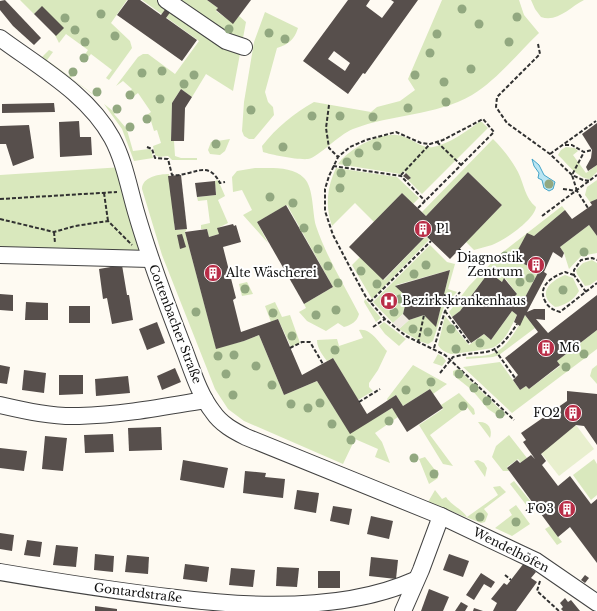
<svg xmlns="http://www.w3.org/2000/svg" width="597" height="611" viewBox="0 0 597 611" font-family="'Libre Baskerville',serif">
	<style>
		.green { fill: #d9e8bd }
		.pitch { fill: #e8efce }
		.plaza { fill: #efe9e0 }
		.water { fill: #b9e5f3; stroke: #44a4c7 }
		.building { fill: #574f4c; fill-rule: evenodd }
		.lines { fill: none; stroke-linecap: round; stroke-linejoin: round }
		.minor-casing { stroke: #424242; stroke-width: 18 }
		.path { stroke: #313131; stroke-width: 2; stroke-dasharray: 4 2; stroke-linecap: butt }
		.minor { stroke: #fff; stroke-width: 16 }
		.tree { fill: #92a880 }
		.labels { text-anchor: middle; stroke-width: 4; stroke-linejoin: round; paint-order: stroke }
		.poi-label { font-size: 12px; fill: #0f0f0f; stroke: #fff; text-anchor: start }
		.street-label { font-size: 12px; fill: #0f0f0f; stroke: #fff }
	</style>
	<rect width="100%" height="100%" fill="#fefaf2"/>
	<!-- green -->
	<g class="green">
		<polygon points="20,0 127,0 111,23 130,41 132,48 109,80 106,78 112,70 91,54 85,61 82,59 88,50 66,34 59,43 41,7 34,14"/>
		<polygon points="142,0 207,0 218,8 216,11 233,23 239,16 246,22 233,91 206,74 192,97 181,89 172,103 171,140 174,141 175,156 181,158 197,158 197,160 172,160 168,156 159,157 155,155 153,146 161,143 157,130 154,131 151,121 146,122 144,117 151,112 138,93 130,99 127,95 132,89 123,81 116,86 138,57 143,54 148,54 175,74 199,41"/>
		<path d="M442 0H519L524 15 539 33C518 53 497 80 472 95 435 116 392 114 353 129 338 135 319 157 308 159 298 160 272 155 263 152L262 146C277 127 293 114 314 102L371 112 377 107 400 101 415 90 408 79Z"/>
		<path d="M531 0H584C570 7 557 23 541 17L535 9Z"/>
		<path d="M265 12 298 28C294 40 289 44 277 48L265 92 268 102 273 107 274 115 254 139H249L244 136 242 131 244 102 254 42Z"/>
		<polygon points="49,50 53,52 47,60 69,76 75,68 77,70 71,78 93,94 99,87 101,89 95,96 42,57"/>
		<polygon points="104,104 113,111 119,105 121,108 114,114 126,128 133,123 134,127 127,130 133,151 149,149 151,150 153,158 134,161 122,129"/>
		<path d="M479 122H482L488 128 422 194 408 180 411 178 404 171 400 174 338 164C348 150 378 133 396 135 409 135 419 149 433 147 449 144 467 131 479 122Z"/>
		<polygon points="230,139 225,151 220,155 210,154 208,150 211,142"/>
		<path d="M493 139C503 149 511 159 518 172 524 184 525 198 536 207 534 220 505 240 492 245 486 247 480 248 474 250L466 242 502 205 468 172 426 216 422 212Z"/>
		<path d="M566 147 575 148 578 151 573 155 586 173 597 165V172L590 179C578 179 566 162 558 155L561 150Z"/>
		<polygon points="123,167 150,258 0,254 0,175"/>
		<path d="M255 168C271 168 293 166 304 178 314 188 312 212 316 226 326 256 344 285 359 314 357 322 351 325 344 327L338 323 326 331 307 321 299 312 306 308 304 304 333 287 287 205 257 222 268 243 243 215 252 210 242 190 233 192 232 177 237 171Z"/>
		<path d="M336 168 397 177 419 198 413 204 402 193 374 222 355 203 332 226C325 206 327 187 336 168Z"/>
		<path d="M169 174 175 230 187 229 185 232 216 348 244 341 259 335 284 395 317 381 350 433 392 408 398 417 375 433 382 442 390 463 375 457 378 449 355 439 343 464 244 421 228 409 215 389 162 255 142 189C142 177 159 174 169 174Z"/>
		<polygon points="218,180 225,196 218,200 228,223 218,228 219,234 209,237 207,229 201,229 201,225 210,223 207,200 198,201 197,197 216,195 215,181"/>
		<polygon points="597,180 597,199 590,202 585,195 587,187"/>
		<polygon points="562,206 565,210 534,236 527,234 513,259 539,271 522,303 511,300 517,294 505,278 502,282 489,272 460,311 452,317 449,312 469,286 499,255"/>
		<polygon points="589,225 597,236 597,253 581,256 569,269 564,253 560,247"/>
		<polygon points="426,236 429,240 372,299 352,265 360,257 384,280"/>
		<polygon points="430,245 447,262 455,264 448,289 457,292 445,304 433,341 428,344 419,341 399,329 409,320 424,315 436,326 450,270 396,285 407,297 403,314 393,323 373,302"/>
		<polygon points="592,260 597,263 597,280 590,285 585,286 577,274 576,270 583,263"/>
		<path d="M565 275 573 278 579 291C574 300 564 306 555 307 536 294 550 281 565 275Z"/>
		<polygon points="247,282 253,294 242,296 239,284"/>
		<polygon points="365,299 381,318 376,322 364,302"/>
		<polygon points="275,302 282,317 290,315 300,343 291,347 278,319 271,322 265,306"/>
		<path d="M512 311 517 315C512 325 506 340 494 347 491 349 454 354 451 354 445 352 441 350 438 345L445 316 469 345 484 334 491 340Z"/>
		<path d="M525 315 535 328 499 355 493 357 466 359V357C475 356 488 357 496 352 509 345 517 328 525 315Z"/>
		<polygon points="384,322 406,339 399,346 385,334 379,326"/>
		<path d="M359 330C371 328 379 343 387 351L378 370 369 383V387L373 391 358 400 333 358 327 361C322 354 317 348 317 340L337 339 339 346 363 338Z"/>
		<polygon points="597,330 597,349 512,413 463,367 500,362 520,390 526,386 529,389 560,366 557,361"/>
		<polygon points="438,354 443,357 446,361 442,366 433,363"/>
		<polygon points="413,365 447,384 433,394 430,389 403,406 396,395 388,401 387,399"/>
		<polygon points="597,365 597,384 590,376 592,369"/>
		<polygon points="458,369 506,415 500,417 488,409 472,390 453,375 453,371"/>
		<polygon points="459,393 474,409 475,414 473,415 467,407 430,435 453,466 443,464 419,425 443,409 441,405"/>
		<path d="M478 422C488 421 493 429 490 438Z"/>
		<polygon points="509,435 527,458 521,463 518,459 507,467 509,471 503,471 492,457 496,446"/>
		<polygon points="425,457 435,470 438,470 438,478 429,484 419,459"/>
		<polygon points="594,459 597,464 597,495 591,500 573,475"/>
		<polygon points="478,460 484,463 487,468 485,477 474,461"/>
		<polygon points="514,481 532,503 527,506 510,484"/>
		<path d="M500 486 506 492 484 509 488 514 485 522 481 523 428 502 435 490 442 499 446 497C452 506 461 508 467 517L498 495 493 487Z"/>
		<polygon points="516,505 530,524 512,536 495,528 512,515 509,510"/>
		<polygon points="550,526 562,542 557,545 545,529"/>
	</g>
	<!-- pitch -->
	<polygon class="pitch" points="576,425 594,449 559,476 541,453"/>
	<!-- plaza -->
	<polygon class="plaza" points="403,314 409,320 399,329 393,323"/>
	<!-- water -->
	<polygon class="water" points="532,159 539,165 544,175 555,182 553,189 549,191 544,188 542,180 538,178 539,173 534,166"/>
	<!-- building -->
	<g class="building">
		<polygon points="5,0 41,38 34,45 13,26 0,10 0,1"/>
		<polygon points="128,0 140,0 161,15 172,0 179,0 166,18 197,40 182,61 117,15"/>
		<polygon points="207,0 251,0 233,24 216,10 218,8"/>
		<path d="M348 0H370L366 6 382 18 394 2 391 0H418L365 74 363 73 348 94 303 61ZM334 51 350 63 345 71 328 59Z"/>
		<polygon points="42,6 64,28 56,36 34,14"/>
		<polygon points="181,89 192,97 185,108 184,141 171,141 172,103"/>
		<polygon points="54,103 55,112 2,113 2,104"/>
		<polygon points="79,121 80,137 91,137 92,155 60,157 59,122"/>
		<polygon points="597,123 597,165 588,171 586,167 591,158 592,150 582,134"/>
		<polygon points="29,125 34,158 13,166 6,144 0,144 0,126"/>
		<polygon points="468,172 502,205 450,259 426,236 383,280 349,247 402,193 426,216"/>
		<polygon points="406,173 411,178 408,180 403,176"/>
		<polygon points="181,175 187,229 175,230 168,176"/>
		<polygon points="215,181 216,195 197,197 195,183"/>
		<polygon points="597,199 597,236 589,225 560,247 564,253 562,258 553,252 544,272 547,274 527,312 534,309 545,309 545,320 536,319 548,333 597,295 597,330 557,361 560,365 529,389 526,386 520,390 513,380 518,375 505,358 538,332 525,315 520,326 514,322 517,315 512,311 491,340 484,334 471,343 452,317 460,311 489,272 502,282 504,278 517,294 511,300 522,303 539,271 513,259 527,233 534,236 565,210 572,219 592,205 590,202"/>
		<polygon points="286,205 333,287 304,304 257,222"/>
		<polygon points="233,224 234,226 236,225 241,242 223,247 236,298 233,300 241,332 278,319 302,375 333,358 367,414 396,395 403,406 430,389 443,408 407,432 392,408 350,434 317,381 284,395 259,335 244,341 216,349 185,232 207,229 209,237 219,234 217,228"/>
		<polygon points="182,234 186,247 180,249 177,235"/>
		<polygon points="122,265 127,295 129,295 133,320 112,324 107,298 103,299 99,269"/>
		<polygon points="450,270 436,327 424,315 409,320 403,314 407,297 395,286"/>
		<polygon points="0,294 13,295 13,311 0,310"/>
		<polygon points="26,302 48,303 48,320 25,320"/>
		<rect x="69" y="306" width="21" height="17"/>
		<polygon points="157,322 165,343 147,350 139,329"/>
		<polygon points="0,365 10,367 7,384 0,383"/>
		<polygon points="175,368 181,382 162,390 157,376"/>
		<polygon points="24,370 46,373 44,393 22,390"/>
		<polygon points="59,375 83,375 83,394 59,395"/>
		<polygon points="128,376 130,393 96,396 95,379"/>
		<polygon points="567,391 597,394 597,445 584,426 576,425 541,454 546,461 542,465 558,486 570,476 591,504 597,499 597,563 570,527 558,537 507,468 517,460 520,463 531,455 535,459 523,442 526,440 521,433 567,401"/>
		<polygon points="161,427 162,450 129,451 128,428"/>
		<polygon points="113,434 114,452 85,453 84,435"/>
		<polygon points="45,436 67,438 63,471 42,469"/>
		<polygon points="0,448 27,451 24,471 0,468"/>
		<polygon points="183,460 228,468 224,488 180,480"/>
		<polygon points="245,471 266,473 265,477 285,479 283,498 243,493"/>
		<polygon points="297,490 319,493 316,513 294,509"/>
		<polygon points="333,506 352,509 349,525 330,521"/>
		<polygon points="371,516 393,521 389,539 367,534"/>
		<polygon points="0,533 14,535 12,551 0,549"/>
		<polygon points="27,540 42,542 40,557 24,555"/>
		<polygon points="56,545 78,547 76,567 53,565"/>
		<polygon points="95,554 114,556 113,572 94,570"/>
		<polygon points="449,554 469,561 463,577 443,570"/>
		<polygon points="127,555 149,557 148,574 125,572"/>
		<polygon points="371,557 398,560 396,579 369,576"/>
		<polygon points="524,563 536,572 531,578 537,582 516,611 493,611 497,603 491,599 504,583 507,585"/>
		<polygon points="185,564 209,567 207,582 183,579"/>
		<polygon points="277,567 299,568 297,587 276,586"/>
		<polygon points="231,568 255,570 253,587 229,585"/>
		<rect x="318" y="571" width="22" height="17"/>
		<polygon points="481,573 495,582 491,588 484,584 474,600 466,595"/>
		<polygon points="585,575 589,578 585,583 581,580"/>
		<polygon points="429,589 449,597 443,611 421,611"/>
		<polygon points="565,598 568,602 571,600 580,611 563,611 561,609 563,607 560,603"/>
		<polygon points="461,602 468,606 465,611 455,611"/>
		<polygon points="95,606 117,609 117,611 95,611"/>
		<polygon points="474,608 483,611 473,611"/>
	</g>
	<g class="lines">
		<defs>
			<g id="minor">
				<polyline points="166,0 226,41 244,47"/>
				<path d="M0 38C39 67 88 94 112 138 124 160 129 188 136 212 149 257 165 300 182 344 191 366 198 393 213 412 221 424 234 431 246 437L441 516 521 554 536 561 597 603"/>
				<polyline points="0,255 150,259"/>
				<path d="M0 405C26 411 53 417 79 416 122 415 163 407 205 400"/>
				<path d="M0 572C59 582 117 591 176 598 254 608 346 611 415 580"/>
				<polyline points="403,611 421,570 441,516"/>
			</g>
		</defs>
		<!-- minor casing -->
		<use href="#minor" class="minor-casing"/>
		<!-- path -->
		<g class="path">
			<polyline points="538,44 540,54 497,97 496,107 507,123 550,154 572,175 583,180 591,181"/>
			<polyline points="329,105 326,128 329,148 338,157"/>
			<polyline points="437,142 461,165"/>
			<polyline points="565,145 572,145 584,152 592,150"/>
			<path d="M147 147 152 149 155 158 168 159 172 175C193 177 207 158 220 183L225 182"/>
			<polyline points="550,154 596,121"/>
			<polyline points="333,166 401,176 425,201"/>
			<polyline points="401,175 430,144"/>
			<polyline points="563,189 577,191 588,208"/>
			<polyline points="577,191 572,175 584,152"/>
			<polyline points="104,193 108,221"/>
			<polyline points="0,199 117,192"/>
			<polyline points="418,208 494,132 483,119 443,140 430,144 421,143 396,132 366,140 350,147 338,157 329,176 325,189 325,211 333,235 355,277 366,297 385,319 406,336 445,355 514,420"/>
			<polyline points="542,216 597,175"/>
			<polyline points="0,219 54,232 75,226 108,221 132,245"/>
			<polyline points="54,232 55,243"/>
			<polyline points="459,249 474,265"/>
			<path d="M574 275 565 272C553 276 537 286 545 301 548 307 553 310 560 312L597 283"/>
			<polyline points="586,292 574,275 574,270 581,260 592,258 597,260"/>
			<polyline points="444,295 455,298"/>
			<polyline points="370,302 431,241"/>
			<polyline points="445,311 469,343"/>
			<polyline points="373,327 385,319"/>
			<polyline points="418,343 424,315"/>
			<polyline points="290,348 302,342 310,342 323,364"/>
			<polyline points="434,348 445,311 460,292"/>
			<polyline points="495,350 515,378"/>
			<path d="M440 373 453 357C490 348 493 361 517 324"/>
			<polyline points="359,402 380,389"/>
			<polyline points="526,511 532,507"/>
			<polyline points="505,575 511,580"/>
			<polyline points="540,581 537,591 559,611"/>
		</g>
		<!-- minor -->
		<use href="#minor" class="minor"/>
	</g>
	<!-- trees -->
	<g class="tree">
		<circle cx="462" cy="9" r="4.5"/>
		<circle cx="101" cy="14" r="4.5"/>
		<circle cx="517" cy="17" r="4.5"/>
		<circle cx="65" cy="18" r="4.5"/>
		<circle cx="479" cy="24" r="4.5"/>
		<circle cx="229" cy="29" r="4.5"/>
		<circle cx="75" cy="30" r="4.5"/>
		<circle cx="269" cy="33" r="4.5"/>
		<circle cx="437" cy="34" r="4.5"/>
		<circle cx="115" cy="36" r="4.5"/>
		<circle cx="285" cy="39" r="4.5"/>
		<circle cx="85" cy="42" r="4.5"/>
		<circle cx="509" cy="42" r="4.5"/>
		<circle cx="430" cy="53" r="4.5"/>
		<circle cx="84" cy="58" r="4.5"/>
		<circle cx="471" cy="69" r="4.5"/>
		<circle cx="162" cy="71" r="4.5"/>
		<circle cx="73" cy="72" r="4.5"/>
		<circle cx="142" cy="73" r="4.5"/>
		<circle cx="194" cy="75" r="4.5"/>
		<circle cx="415" cy="75" r="4.5"/>
		<circle cx="444" cy="82" r="4.5"/>
		<circle cx="184" cy="84" r="4.5"/>
		<circle cx="97" cy="92" r="4.5"/>
		<circle cx="130" cy="95" r="4.5"/>
		<circle cx="160" cy="99" r="4.5"/>
		<circle cx="446" cy="102" r="4.5"/>
		<circle cx="408" cy="108" r="4.5"/>
		<circle cx="117" cy="109" r="4.5"/>
		<circle cx="251" cy="110" r="4.5"/>
		<circle cx="312" cy="116" r="4.5"/>
		<circle cx="340" cy="116" r="4.5"/>
		<circle cx="373" cy="117" r="4.5"/>
		<circle cx="147" cy="119" r="4.5"/>
		<circle cx="130" cy="127" r="4.5"/>
		<circle cx="216" cy="144" r="4.5"/>
		<circle cx="377" cy="146" r="4.5"/>
		<circle cx="283" cy="147" r="4.5"/>
		<circle cx="359" cy="153" r="4.5"/>
		<circle cx="347" cy="162" r="4.5"/>
		<circle cx="341" cy="173" r="4.5"/>
		<circle cx="549" cy="184" r="4.5"/>
		<circle cx="340" cy="188" r="4.5"/>
		<circle cx="270" cy="197" r="4.5"/>
		<circle cx="293" cy="203" r="4.5"/>
		<circle cx="304" cy="228" r="4.5"/>
		<circle cx="318" cy="249" r="4.5"/>
		<circle cx="584" cy="252" r="4.5"/>
		<circle cx="505" cy="256" r="4.5"/>
		<circle cx="426" cy="265" r="4.5"/>
		<circle cx="328" cy="266" r="4.5"/>
		<circle cx="361" cy="271" r="4.5"/>
		<circle cx="414" cy="274" r="4.5"/>
		<circle cx="530" cy="278" r="4.5"/>
		<circle cx="520" cy="282" r="4.5"/>
		<circle cx="338" cy="283" r="4.5"/>
		<circle cx="377" cy="284" r="4.5"/>
		<circle cx="245" cy="289" r="4.5"/>
		<circle cx="563" cy="290" r="4.5"/>
		<circle cx="400" cy="299" r="4.5"/>
		<circle cx="336" cy="310" r="4.5"/>
		<circle cx="196" cy="312" r="4.5"/>
		<circle cx="394" cy="312" r="4.5"/>
		<circle cx="273" cy="313" r="4.5"/>
		<circle cx="316" cy="315" r="4.5"/>
		<circle cx="413" cy="329" r="4.5"/>
		<circle cx="451" cy="329" r="4.5"/>
		<circle cx="428" cy="332" r="4.5"/>
		<circle cx="292" cy="336" r="4.5"/>
		<circle cx="480" cy="343" r="4.5"/>
		<circle cx="456" cy="349" r="4.5"/>
		<circle cx="335" cy="350" r="4.5"/>
		<circle cx="584" cy="354" r="4.5"/>
		<circle cx="234" cy="355" r="4.5"/>
		<circle cx="218" cy="356" r="4.5"/>
		<circle cx="256" cy="366" r="4.5"/>
		<circle cx="566" cy="367" r="4.5"/>
		<circle cx="226" cy="374" r="4.5"/>
		<circle cx="459" cy="374" r="4.5"/>
		<circle cx="431" cy="382" r="4.5"/>
		<circle cx="272" cy="385" r="4.5"/>
		<circle cx="474" cy="388" r="4.5"/>
		<circle cx="406" cy="390" r="4.5"/>
		<circle cx="233" cy="395" r="4.5"/>
		<circle cx="487" cy="401" r="4.5"/>
		<circle cx="320" cy="403" r="4.5"/>
		<circle cx="291" cy="404" r="4.5"/>
		<circle cx="463" cy="406" r="4.5"/>
		<circle cx="308" cy="408" r="4.5"/>
		<circle cx="500" cy="414" r="4.5"/>
		<circle cx="389" cy="421" r="4.5"/>
		<circle cx="332" cy="424" r="4.5"/>
		<circle cx="351" cy="440" r="4.5"/>
		<circle cx="414" cy="458" r="4.5"/>
		<circle cx="434" cy="474" r="4.5"/>
		<circle cx="480" cy="517" r="4.5"/>
		<circle cx="516" cy="522" r="4.5"/>
	</g>
	<!-- icons -->
	<defs>
		<symbol id="building-disc" viewBox="-11 -11 22 22"><circle r="9.5" fill="#b92d47" stroke="#fff"/><path d="M-4-6H4V6H1V3H-1V6H-4ZM-2.5-4.3h1.7v1.8h-1.7ZM.8-4.3h1.7v1.8H.8ZM-2.5-1h1.7V.8h-1.7ZM.8-1h1.7V.8H.8Z" fill="#fff"/></symbol>
		<symbol id="hospital-disc" viewBox="-11 -11 22 22"><circle r="9.5" fill="#b92d47" stroke="#fff"/><path d="M-5-5h3v3.5h4V-5h3V5h-3V1.5h-4V5h-3Z" fill="#fff"/></symbol>
	</defs>
	<g fill-rule="evenodd">
		<use href="#building-disc" x="413" y="219" width="20" height="20"/>
		<use href="#building-disc" x="526" y="255" width="20" height="20"/>
		<use href="#building-disc" x="203" y="263" width="20" height="20"/>
		<use href="#hospital-disc" x="379" y="291" width="20" height="20"/>
		<use href="#building-disc" x="536" y="338" width="20" height="20"/>
		<use href="#building-disc" x="563" y="403" width="20" height="20"/>
		<use href="#building-disc" x="557" y="499" width="20" height="20"/>
	</g>
	<g class="labels">
		<!-- poi labels -->
		<g class="poi-label">
			<text x="436" y="233">P1</text>
			<text x="523" y="262" text-anchor="end">Diagnostik<tspan x="523" dy="14">Zentrum</tspan></text>
			<text x="226" y="277">Alte Wäscherei</text>
			<text x="402" y="305">Bezirkskrankenhaus</text>
			<text x="559" y="352">M6</text>
			<text x="560" y="417" text-anchor="end">FO2</text>
			<text x="554" y="513" text-anchor="end">FO3</text>
		</g>
		<!-- street labels -->
		<g class="street-label">
			<text transform="translate(175 324) rotate(69)" y="4">Cottenbacher Straße</text>
			<text transform="translate(511 550) rotate(27)" y="4">Wendelhöfen</text>
			<text transform="translate(138 593) rotate(7)" y="4">Gontardstraße</text>
		</g>
	</g>
</svg>
